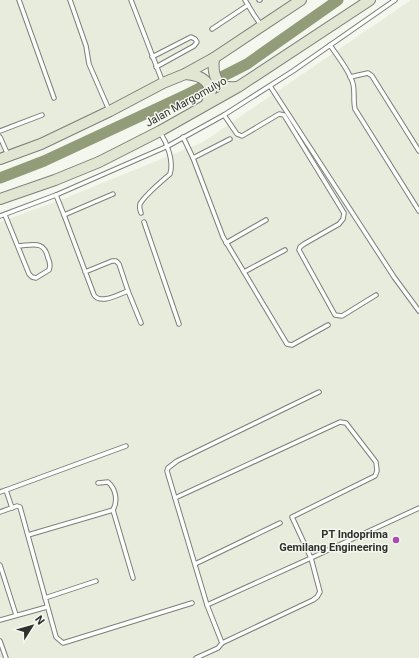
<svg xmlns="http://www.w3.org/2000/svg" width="419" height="658" font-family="Roboto,sans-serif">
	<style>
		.built { fill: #e7ecdc }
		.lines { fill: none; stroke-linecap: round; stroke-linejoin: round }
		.river { stroke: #939c79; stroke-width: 11 }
		.service-casing { stroke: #7d7f78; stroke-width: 5.5 }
		.secondary-casing { stroke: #7d7f78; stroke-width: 12 }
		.service { stroke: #fff; stroke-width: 3.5 }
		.secondary { stroke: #e1e6d2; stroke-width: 10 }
		.poi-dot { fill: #aa4ab2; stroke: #f4f7ee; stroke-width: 1.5 }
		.labels { text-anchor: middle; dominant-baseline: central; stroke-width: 3; stroke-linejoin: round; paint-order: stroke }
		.street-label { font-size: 11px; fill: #30312e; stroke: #f4f7ee }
		.poi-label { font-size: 11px; font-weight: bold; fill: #30312e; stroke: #f4f7ee; text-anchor: end }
	</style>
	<rect width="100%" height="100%" fill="#f4f7ee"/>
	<g class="built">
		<polygon points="0,0 292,0 228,46 162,84 31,143 0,154"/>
		<polygon points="411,0 419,0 419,658 0,658 0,222 63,199 203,142"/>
	</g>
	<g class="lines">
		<polyline class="river" points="0,178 44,161 188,94 247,64 338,0"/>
		<defs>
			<g id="service">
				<polyline points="19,0 54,98"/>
				<polyline points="70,0 86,46 89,64 109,110"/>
				<polyline points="131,0 163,83"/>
				<polyline points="245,0 254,15 261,25"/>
				<polyline points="259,0 260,0"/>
				<polyline points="212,29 248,5"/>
				<path d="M 330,45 C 337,56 350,71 353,84 C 355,92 353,101 355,109 L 419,211"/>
				<polyline points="152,57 191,37 195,39 197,42 194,46 156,67"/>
				<polyline points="350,77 368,73 372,76 419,151"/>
				<polyline points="270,86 394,277 419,311"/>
				<polyline points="224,115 237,134 242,136 279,114 284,115 344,213 343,219 339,224 304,244 300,247 299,250 335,315 342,316 376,295"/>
				<polyline points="0,131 42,115"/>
				<polyline points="0,137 8,155"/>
				<polyline points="183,137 193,158 223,237 287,344 292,345 328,325"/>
				<polyline points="193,158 230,139"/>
				<polyline points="56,195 64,215 113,194"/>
				<path d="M 141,213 C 140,210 139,207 140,204 C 144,196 163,180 170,174 C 174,161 167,143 160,132"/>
				<path d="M 5,215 L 29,274 L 32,277 L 36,278 L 49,270 C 51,265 50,262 48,258 C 44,240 33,245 18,246"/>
				<path d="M 64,215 L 94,295 C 101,305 119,294 128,291 L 119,264 L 116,261 L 112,261 L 85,272"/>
				<polyline points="0,216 56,195 168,146 224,115 293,71 395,0"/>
				<polyline points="144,222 179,324"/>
				<polyline points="226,243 266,220"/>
				<polyline points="244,272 285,250"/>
				<polyline points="128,291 141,323"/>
				<path d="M 98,483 L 108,482 C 116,489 118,501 113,510 L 133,578"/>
				<polyline points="0,492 6,490"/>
				<polyline points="175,498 167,471 168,468 177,461 319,392"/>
				<polyline points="12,508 6,490 126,446"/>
				<polyline points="0,512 17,506 20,507 56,637 63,643 192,603"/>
				<polyline points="28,535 113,510"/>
				<polyline points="195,564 280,523"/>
				<polyline points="0,565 16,615"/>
				<polyline points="45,598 96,581"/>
				<polyline points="207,605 175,498 340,422 346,423 376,462 377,471 375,476 292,517 311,558 320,592 317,597 313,600 222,643"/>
				<polyline points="0,620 47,607"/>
				<polyline points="0,641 6,658"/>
				<polyline points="196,658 218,648 222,643 207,605 311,558 419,508"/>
			</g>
			<g id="secondary">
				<path d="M 214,58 C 212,74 216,90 236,87"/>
				<path d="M 185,74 C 198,75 207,78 211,91 L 207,103"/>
				<polyline points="0,159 41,144 110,111 163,83 185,74 214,58 301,0"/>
				<polyline points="0,199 55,180 99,162 160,131 238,87 370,0"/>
			</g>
		</defs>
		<use href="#service" class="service-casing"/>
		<use href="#secondary" class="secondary-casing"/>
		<use href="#service" class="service"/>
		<use href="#secondary" class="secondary"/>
	</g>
	<circle class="poi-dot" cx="396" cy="540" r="4"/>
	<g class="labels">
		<g class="street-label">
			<text transform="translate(186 102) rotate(-29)">Jalan Margomulyo</text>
		</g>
		<g class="poi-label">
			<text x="388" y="534">PT Indoprima<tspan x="388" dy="13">Gemilang Engineering</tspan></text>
		</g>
	</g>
	<g transform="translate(32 626) rotate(53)" stroke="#f4f7ee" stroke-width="3" paint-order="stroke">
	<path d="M0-3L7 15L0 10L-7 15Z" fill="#30312e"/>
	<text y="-6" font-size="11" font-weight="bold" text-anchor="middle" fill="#30312e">N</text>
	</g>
</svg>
